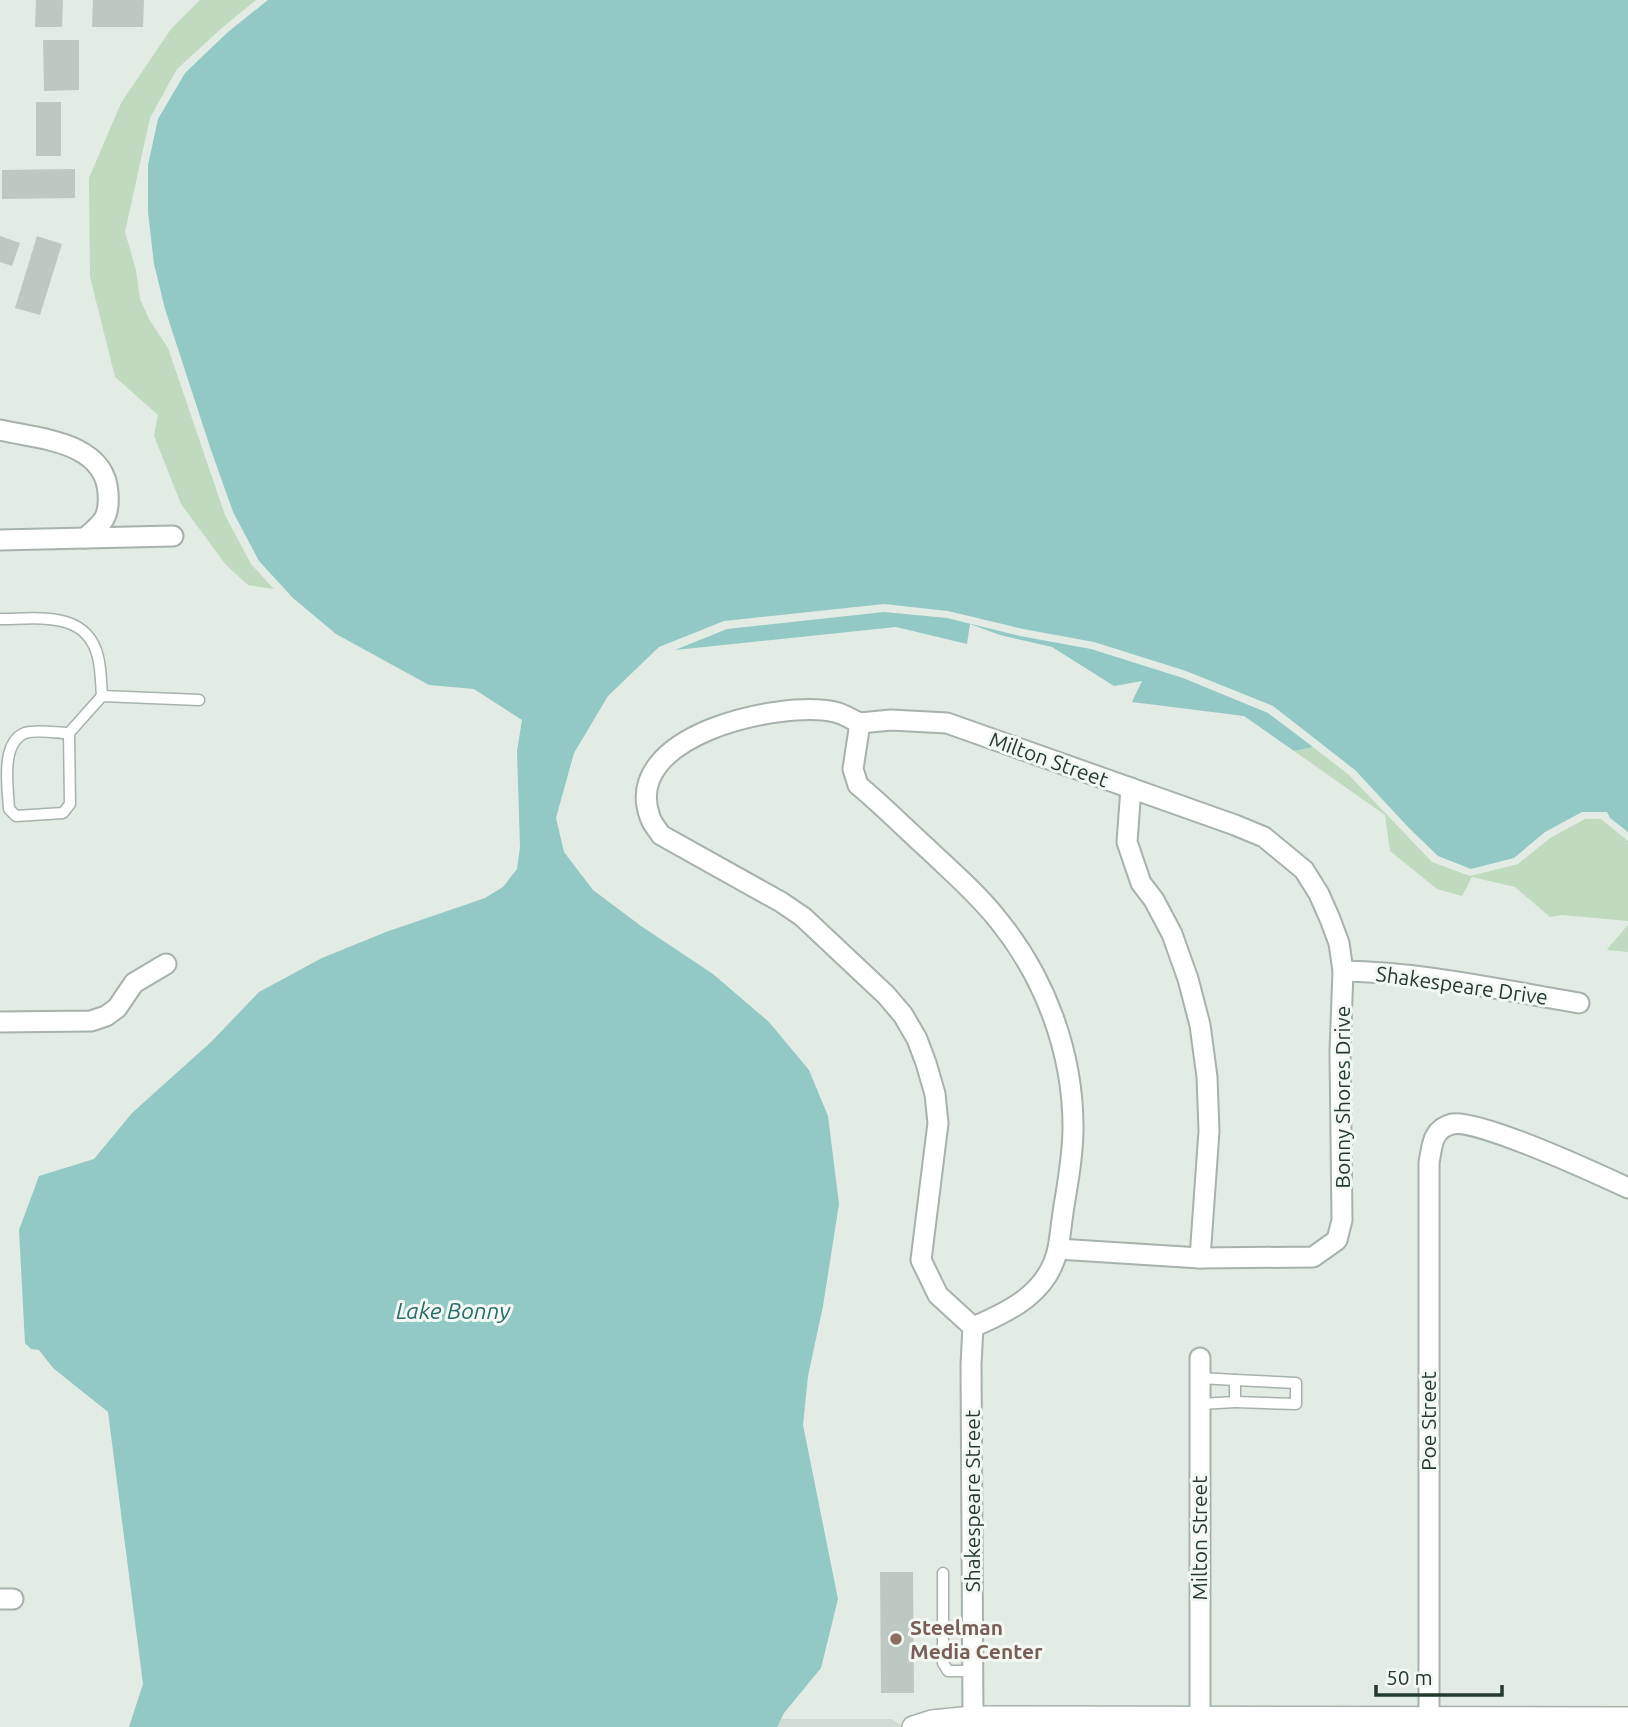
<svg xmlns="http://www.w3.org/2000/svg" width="1628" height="1727" font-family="Ubuntu,sans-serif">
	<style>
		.built { fill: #d1dbd4 }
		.green { fill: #bfdabf }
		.water { fill: #92c9c4 }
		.building { fill: #bcc8c1 }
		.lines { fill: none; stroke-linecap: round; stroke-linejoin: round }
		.service-casing { stroke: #a6b2ab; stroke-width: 13 }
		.minor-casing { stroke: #a6b2ab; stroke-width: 23 }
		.tertiary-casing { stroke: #a6b2ab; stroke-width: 24 }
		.service { stroke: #fff; stroke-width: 10 }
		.minor { stroke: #fff; stroke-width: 19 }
		.tertiary { stroke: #fff; stroke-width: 21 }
		.education-dot { fill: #8d6e63; stroke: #f3f8f4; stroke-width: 2.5 }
		.labels { text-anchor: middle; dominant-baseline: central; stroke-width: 6; stroke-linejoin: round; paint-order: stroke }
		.street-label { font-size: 21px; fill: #253a2f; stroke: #f3f8f4 }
		.education-label { font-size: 21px; font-weight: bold; fill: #785e54; stroke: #f3f8f4; text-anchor: start }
		.water-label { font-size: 23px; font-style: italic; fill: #266f69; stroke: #f3f8f4 }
	</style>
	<rect width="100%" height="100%" fill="#e3ebe5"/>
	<polygon class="built" points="780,1719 892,1719 903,1727 777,1727"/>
	<g class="green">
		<polygon points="200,0 256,0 223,27 177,69 150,118 125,232 136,270 140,299 149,319 168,348 225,515 251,564 274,589 248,585 226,565 181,504 154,436 158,415 115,377 90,277 89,178 121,103 171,29"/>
		<polygon points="1313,747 1349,775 1432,862 1470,876 1518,864 1550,838 1585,819 1601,819 1628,841 1628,921 1562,915 1550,917 1515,887 1472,877 1462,896 1437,889 1390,851 1385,815 1294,751"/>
		<polygon points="1628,925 1628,952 1607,950 1608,948"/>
	</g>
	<g class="water">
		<polygon points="268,0 1628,0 1628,832 1610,818 1607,812 1582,812 1545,832 1514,858 1471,869 1438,856 1408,827 1355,770 1273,706 1186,671 1094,642 1023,629 948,611 884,604 724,621 659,647 608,696 574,753 556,818 564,852 593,890 641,926 713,974 769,1022 809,1070 828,1116 839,1204 823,1306 808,1376 803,1425 838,1599 821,1668 784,1713 777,1727 129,1727 143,1684 108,1412 53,1368 39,1350 31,1349 25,1343 19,1230 39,1176 94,1159 132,1113 211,1042 259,992 322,958 386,932 485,898 503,887 517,869 520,847 517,751 522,720 474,689 429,685 336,634 293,598 259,561 233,512 210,447 165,309 154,264 148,212 148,165 158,119 185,73 228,32"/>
		<polygon points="884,612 947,618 1020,636 1091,649 1183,678 1268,713 1313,747 1294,751 1244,716 1132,702 1142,681 1114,686 1052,647 1000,635 970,624 967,644 896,627 675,650 727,629"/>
	</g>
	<g class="building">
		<polygon points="36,0 63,0 62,27 35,27"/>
		<polygon points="93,0 144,0 143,27 92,27"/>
		<polygon points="43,40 79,40 79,90 44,91"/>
		<rect x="36" y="102" width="25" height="54"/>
		<polygon points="75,169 75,198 2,199 2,170"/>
		<polygon points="0,236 20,243 12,266 0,262"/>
		<polygon points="37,236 62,244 40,315 15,308"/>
		<polygon points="880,1572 913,1572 914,1693 881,1693"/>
	</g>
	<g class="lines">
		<defs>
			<g id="service">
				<path d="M 0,619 C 38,619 87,610 98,657 C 101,669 101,683 102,696"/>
				<path d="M 69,733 L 70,804 L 63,813 L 16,816 L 9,809 C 8,788 0,743 25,733 C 37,729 56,733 69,733 L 102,696 L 199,700"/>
				<polyline points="1235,1380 1296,1383 1296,1404 1235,1402"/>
				<polyline points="1200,1404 1235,1402 1235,1380 1200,1378"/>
				<polyline points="943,1573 943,1663 948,1671 973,1671"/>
			</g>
			<g id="minor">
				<path d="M 0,430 C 38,439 105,441 108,493 C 110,517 103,523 85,538"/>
				<polyline points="0,540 173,536"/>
				<path d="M 860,723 C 852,720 844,714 835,712 C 780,700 620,735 650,817 C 652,824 658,830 661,835 L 781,902 L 803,917 L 886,995 L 903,1015 L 917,1039 L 926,1063 L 935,1094 L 938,1123 L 921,1260 L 938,1295 L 973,1327 L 971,1364 L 973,1717"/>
				<polyline points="860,723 891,720 947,723 1235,825 1264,837 1304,870 1319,894 1330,919 1339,943 1343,971 1340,1052 1342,1220 1337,1240 1313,1257 1200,1258 1058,1249"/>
				<path d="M 860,723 L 853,769 L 858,785 C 882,805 905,828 928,849 C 952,872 978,894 999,921 C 1045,978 1073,1052 1073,1127 C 1073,1152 1069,1176 1065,1200 C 1062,1216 1061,1232 1058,1248 C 1049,1292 1011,1311 973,1327"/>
				<polyline points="1131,788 1127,842 1141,883 1154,900 1172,934 1188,979 1200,1025 1207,1077 1209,1131 1200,1258"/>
				<path d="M 1343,971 C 1423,972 1501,990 1579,1003"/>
				<polyline points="0,1022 91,1021 106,1016 117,1008 134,983 166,964"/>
				<polyline points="0,1599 13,1599"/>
				<polyline points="1200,1718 1200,1358"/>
				<path d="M 1429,1718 L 1429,1163 C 1432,1146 1432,1129 1452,1124 C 1477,1118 1600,1175 1628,1188"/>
			</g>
			<polyline id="tertiary" points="913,1727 932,1721 973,1717 1628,1718"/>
		</defs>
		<use href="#service" class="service-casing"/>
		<use href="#minor" class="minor-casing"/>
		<use href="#tertiary" class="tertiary-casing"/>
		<use href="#service" class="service"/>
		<use href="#minor" class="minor"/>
		<use href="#tertiary" class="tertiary"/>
	</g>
	<circle class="education-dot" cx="896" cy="1639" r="7"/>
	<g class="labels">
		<g class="street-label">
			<text transform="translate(1049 759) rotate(20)">Milton Street</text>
			<text transform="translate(1462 985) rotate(8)">Shakespeare Drive</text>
			<text transform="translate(1342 1097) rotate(-90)">Bonny Shores Drive</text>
			<text transform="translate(1428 1421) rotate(-90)">Poe Street</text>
			<text transform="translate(972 1501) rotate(-90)">Shakespeare Street</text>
			<text transform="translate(1199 1538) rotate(-90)">Milton Street</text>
		</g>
		<g class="education-label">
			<text x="910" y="1627">Steelman<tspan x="910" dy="24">Media Center</tspan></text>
		</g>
		<g class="water-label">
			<text x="453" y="1310">Lake Bonny</text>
		</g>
	</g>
	<path d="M1376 1685v10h126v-10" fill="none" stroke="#253a2f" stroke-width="3.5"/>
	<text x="1386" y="1685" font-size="21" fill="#253a2f" stroke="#f3f8f4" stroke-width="5" paint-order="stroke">50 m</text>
</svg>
